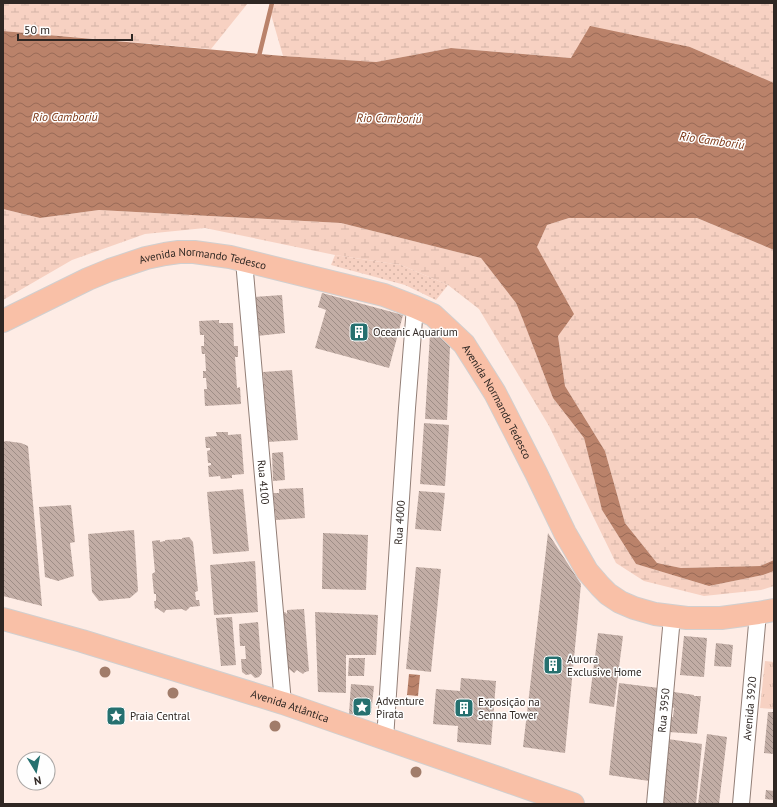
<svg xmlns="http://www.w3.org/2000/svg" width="777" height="807" font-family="'PT Sans',sans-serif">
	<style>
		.grass { fill: url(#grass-tufts) }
		.wetland { fill: url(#wetland-marsh) }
		.park { fill: url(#park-dots) }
		.water { fill: url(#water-waves) }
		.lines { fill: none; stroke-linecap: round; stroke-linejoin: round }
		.stream { stroke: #ba826a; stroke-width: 4.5 }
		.building { fill: url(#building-back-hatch) }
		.street-casing { stroke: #927e76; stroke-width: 18 }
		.primary-casing { stroke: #d1cfcf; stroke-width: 24 }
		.street { stroke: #fff; stroke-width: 16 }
		.primary { stroke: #f9c0a7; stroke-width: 22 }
		.tree { fill: #a17c6a }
		.labels { text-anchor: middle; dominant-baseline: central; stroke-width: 3; stroke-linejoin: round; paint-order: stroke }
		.street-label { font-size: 11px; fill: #2f2723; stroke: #fefefe }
		.poi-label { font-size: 11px; fill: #2f2723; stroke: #fefefe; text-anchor: start }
		.water-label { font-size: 12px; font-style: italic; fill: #7c3614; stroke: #fefefe }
	</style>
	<defs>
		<pattern id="grass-tufts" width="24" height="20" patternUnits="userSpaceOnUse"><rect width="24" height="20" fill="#f7d1c2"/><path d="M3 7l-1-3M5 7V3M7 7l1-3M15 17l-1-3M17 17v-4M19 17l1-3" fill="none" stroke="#d4b3a6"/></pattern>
		<pattern id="wetland-marsh" width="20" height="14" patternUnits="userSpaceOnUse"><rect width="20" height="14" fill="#f7d1c2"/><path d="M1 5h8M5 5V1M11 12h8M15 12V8" fill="none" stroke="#d4b3a6"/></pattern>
		<pattern id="park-dots" width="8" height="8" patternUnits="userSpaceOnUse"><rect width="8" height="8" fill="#f7d1c2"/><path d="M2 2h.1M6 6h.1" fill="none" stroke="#d4b3a6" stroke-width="1.8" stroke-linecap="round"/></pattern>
		<pattern id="water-waves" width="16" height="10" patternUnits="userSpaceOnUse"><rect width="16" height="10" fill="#ba826a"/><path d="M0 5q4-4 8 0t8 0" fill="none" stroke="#986a57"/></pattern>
		<pattern id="building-back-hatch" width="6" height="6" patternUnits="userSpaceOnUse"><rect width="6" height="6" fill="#c2ada5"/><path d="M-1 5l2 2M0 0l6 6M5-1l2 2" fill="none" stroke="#9e8d86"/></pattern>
	</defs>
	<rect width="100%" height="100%" fill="#feece5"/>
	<polygon class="grass" points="765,661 774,662 774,709 760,708"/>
	<g class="wetland">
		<polygon points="3,3 248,3 211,49 3,31"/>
		<polygon points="275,3 774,3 774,83 690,47 572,58 451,48 376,62 283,56 270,11"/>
		<polygon points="3,209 40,218 99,210 341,223 481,258 516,303 523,320 553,398 584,438 602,510 636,564 709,586 763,575 774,571 774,586 761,590 704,596 644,581 616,563 549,426 479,309 448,285 401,265 335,255 205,228 145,234 72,260 3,300"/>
		<polygon points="569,218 697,218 774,250 774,560 760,566 681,568 657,563 625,523 605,451 565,386 558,336 537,247 547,225"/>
	</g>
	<polygon class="park" points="335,255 401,265 448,285 436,300 405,285 331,265"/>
	<g class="water">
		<polygon points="590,26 690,47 774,83 774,250 697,218 569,218 547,225 537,247 574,314 558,336 565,386 605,451 625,523 657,563 681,568 760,566 774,560 774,571 763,575 709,586 636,564 602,510 584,438 553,398 523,320 516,303 481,258 341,223 99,210 40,218 3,209 3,31 283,56 376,62 451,48 571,58"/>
		<polygon points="409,674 420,675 418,696 407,695"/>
	</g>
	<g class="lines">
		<polyline class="stream" points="258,60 272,3"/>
	</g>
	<g class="building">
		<polygon points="322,293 403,315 389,368 315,348 326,310 318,307"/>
		<polygon points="282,295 285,333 257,336 253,297"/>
		<polygon points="219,320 219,323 233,323 234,346 238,346 238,357 235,357 237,388 240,387 241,404 205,406 204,389 207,389 206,378 203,378 203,371 206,371 205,354 202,354 201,346 204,346 204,335 200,335 199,321"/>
		<polygon points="430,334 442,334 450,346 447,420 425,419"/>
		<polygon points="292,370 298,440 268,442 263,372"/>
		<polygon points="424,423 449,425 445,486 420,484"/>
		<polygon points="216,432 228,432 228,435 241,434 244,474 232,475 232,478 221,479 220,476 209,477 208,466 211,465 211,463 208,463 207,451 210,450 210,448 206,448 205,437 217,436"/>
		<polygon points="6,441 21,443 28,446 42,606 3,596 3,442"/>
		<polygon points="283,452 285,480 273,481 272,453"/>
		<polygon points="303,488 305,518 276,520 273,493 279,493 279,489"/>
		<polygon points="243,489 249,551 213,554 207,492"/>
		<polygon points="419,491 445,493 441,531 415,529"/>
		<polygon points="71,505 75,542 70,543 74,576 58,581 45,577 39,507"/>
		<polygon points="134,530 138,591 130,598 99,601 92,592 88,534"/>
		<polygon points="323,533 368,535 366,590 322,589"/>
		<polygon points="548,533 581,584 565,753 523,747"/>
		<polygon points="189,537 193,542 198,591 195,592 196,600 199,600 200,606 190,607 186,611 182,609 166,610 164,613 157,608 155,609 154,601 156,601 156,594 154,594 152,574 155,572 152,541 160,540 160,542 165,541 165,540 182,539 182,538"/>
		<polygon points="255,561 258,612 214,615 210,565"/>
		<polygon points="416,567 441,569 431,672 406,669"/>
		<polygon points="304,609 309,671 305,672 303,674 297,670 294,673 284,665 287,661 286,660 283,647 286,643 286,640 284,639 284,635 285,631 282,629 282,627 285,623 282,620 283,613 285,612 287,614 287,610"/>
		<polygon points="315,612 378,615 376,655 346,655 346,693 318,692"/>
		<polygon points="232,617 236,665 221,666 216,618"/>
		<polygon points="258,622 262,673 259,677 255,678 251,674 246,675 242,672 241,659 246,659 245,646 240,646 239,624"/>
		<polygon points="598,633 623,636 614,707 589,703"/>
		<polygon points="684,636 707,638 704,677 680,675"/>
		<polygon points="716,643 733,645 731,667 714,666"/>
		<polygon points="349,658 365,658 364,676 348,676"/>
		<polygon points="461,678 496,681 491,745 457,742 458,726 433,724 436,689 460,691"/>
		<polygon points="619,683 659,688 649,781 609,775"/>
		<polygon points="351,684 374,686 371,715 349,714"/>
		<polygon points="674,692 694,695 694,696 701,696 697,734 669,732 671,717 673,717 674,708 672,707"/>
		<polygon points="768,712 774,712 774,754 764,753"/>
		<polygon points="707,734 727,737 719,804 698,804"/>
		<polygon points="668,739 702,744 696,804 662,804"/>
		<polygon points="766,790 774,791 774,800 765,799"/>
	</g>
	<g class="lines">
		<defs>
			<g id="street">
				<path id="s1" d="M 244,261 L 283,703"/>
				<path id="s2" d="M 385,739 L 407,408 L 415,307"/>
				<path id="s3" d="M 655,804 L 672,617"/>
				<path id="s4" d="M 741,804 L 758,613"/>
			</g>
			<g id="primary">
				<path id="s5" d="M 3,321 L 88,279 L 110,270 L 146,258 L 165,254 L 179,252 L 194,252 L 230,257 L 384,295 L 415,307 L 433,315 L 447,328 L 464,344 L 478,366 L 495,393 L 536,473 L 565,533 L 579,557 L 587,571 L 600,586 L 608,594 L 620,602 L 634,608 L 655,614 L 687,618 L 721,618 L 758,613 L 774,610"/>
				<path id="s6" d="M 3,619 L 82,641 L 283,703 L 573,804"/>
			</g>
		</defs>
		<use href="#street" class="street-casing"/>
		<use href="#primary" class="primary-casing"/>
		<use href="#street" class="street"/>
		<use href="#primary" class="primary"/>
	</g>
	<g class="tree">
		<circle cx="105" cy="672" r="5.5"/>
		<circle cx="173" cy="693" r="5.5"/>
		<circle cx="275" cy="726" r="5.5"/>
		<circle cx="416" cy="772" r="5.5"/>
	</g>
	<defs>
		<symbol id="building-square" viewBox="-11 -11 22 22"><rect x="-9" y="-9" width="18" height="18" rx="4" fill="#26706f" stroke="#fefefe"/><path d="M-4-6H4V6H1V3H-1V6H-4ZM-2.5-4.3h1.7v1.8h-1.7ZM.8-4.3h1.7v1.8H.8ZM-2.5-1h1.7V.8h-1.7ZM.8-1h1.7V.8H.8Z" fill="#fff"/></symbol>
		<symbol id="sight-square" viewBox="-11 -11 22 22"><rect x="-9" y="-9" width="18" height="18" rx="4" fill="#26706f" stroke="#fefefe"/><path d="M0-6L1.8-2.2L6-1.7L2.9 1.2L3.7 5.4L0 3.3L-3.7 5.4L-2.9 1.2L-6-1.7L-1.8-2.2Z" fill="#fff"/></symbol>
	</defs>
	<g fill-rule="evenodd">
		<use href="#building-square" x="348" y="321" width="22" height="22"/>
		<use href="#building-square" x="542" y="654" width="22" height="22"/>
		<use href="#sight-square" x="351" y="696" width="22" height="22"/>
		<use href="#building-square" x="453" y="697" width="22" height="22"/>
		<use href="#sight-square" x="105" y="705" width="22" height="22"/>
	</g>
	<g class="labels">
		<g class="street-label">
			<text stroke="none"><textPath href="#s5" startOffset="214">Avenida Normando Tedesco</textPath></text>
			<text stroke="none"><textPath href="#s5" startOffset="562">Avenida Normando Tedesco</textPath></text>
			<text stroke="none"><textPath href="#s1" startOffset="222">Rua 4100</textPath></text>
			<text stroke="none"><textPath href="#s2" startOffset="217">Rua 4000</textPath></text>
			<text stroke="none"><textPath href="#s6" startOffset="300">Avenida Atlântica</textPath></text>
			<text stroke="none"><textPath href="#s4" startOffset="96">Avenida 3920</textPath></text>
			<text stroke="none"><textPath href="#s3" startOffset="94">Rua 3950</textPath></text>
		</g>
		<g class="poi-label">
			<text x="373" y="332">Oceanic Aquarium</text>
			<text x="567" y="659">Aurora<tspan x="567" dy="13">Exclusive Home</tspan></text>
			<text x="376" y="701">Adventure<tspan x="376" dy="13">Pirata</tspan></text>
			<text x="478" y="702">Exposição na<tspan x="478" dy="13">Senna Tower</tspan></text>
			<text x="130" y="716">Praia Central</text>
		</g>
		<g class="water-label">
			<text x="65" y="116">Rio Camboriú</text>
			<text transform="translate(389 118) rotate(1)">Rio Camboriú</text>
			<text transform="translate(712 140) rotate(8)">Rio Camboriú</text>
		</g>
	</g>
	<rect width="777" height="807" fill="none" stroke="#2f2723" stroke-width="8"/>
	<g transform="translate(36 771) rotate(170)"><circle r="19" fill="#fefefe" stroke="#aba8a6"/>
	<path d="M0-3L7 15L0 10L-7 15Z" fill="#26706f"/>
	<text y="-6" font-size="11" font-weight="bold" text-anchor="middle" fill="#2f2723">N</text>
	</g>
	<path d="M18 34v6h114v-6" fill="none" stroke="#2f2723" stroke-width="2"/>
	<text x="24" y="34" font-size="12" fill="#2f2723" stroke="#fefefe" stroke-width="3" paint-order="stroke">50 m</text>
</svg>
